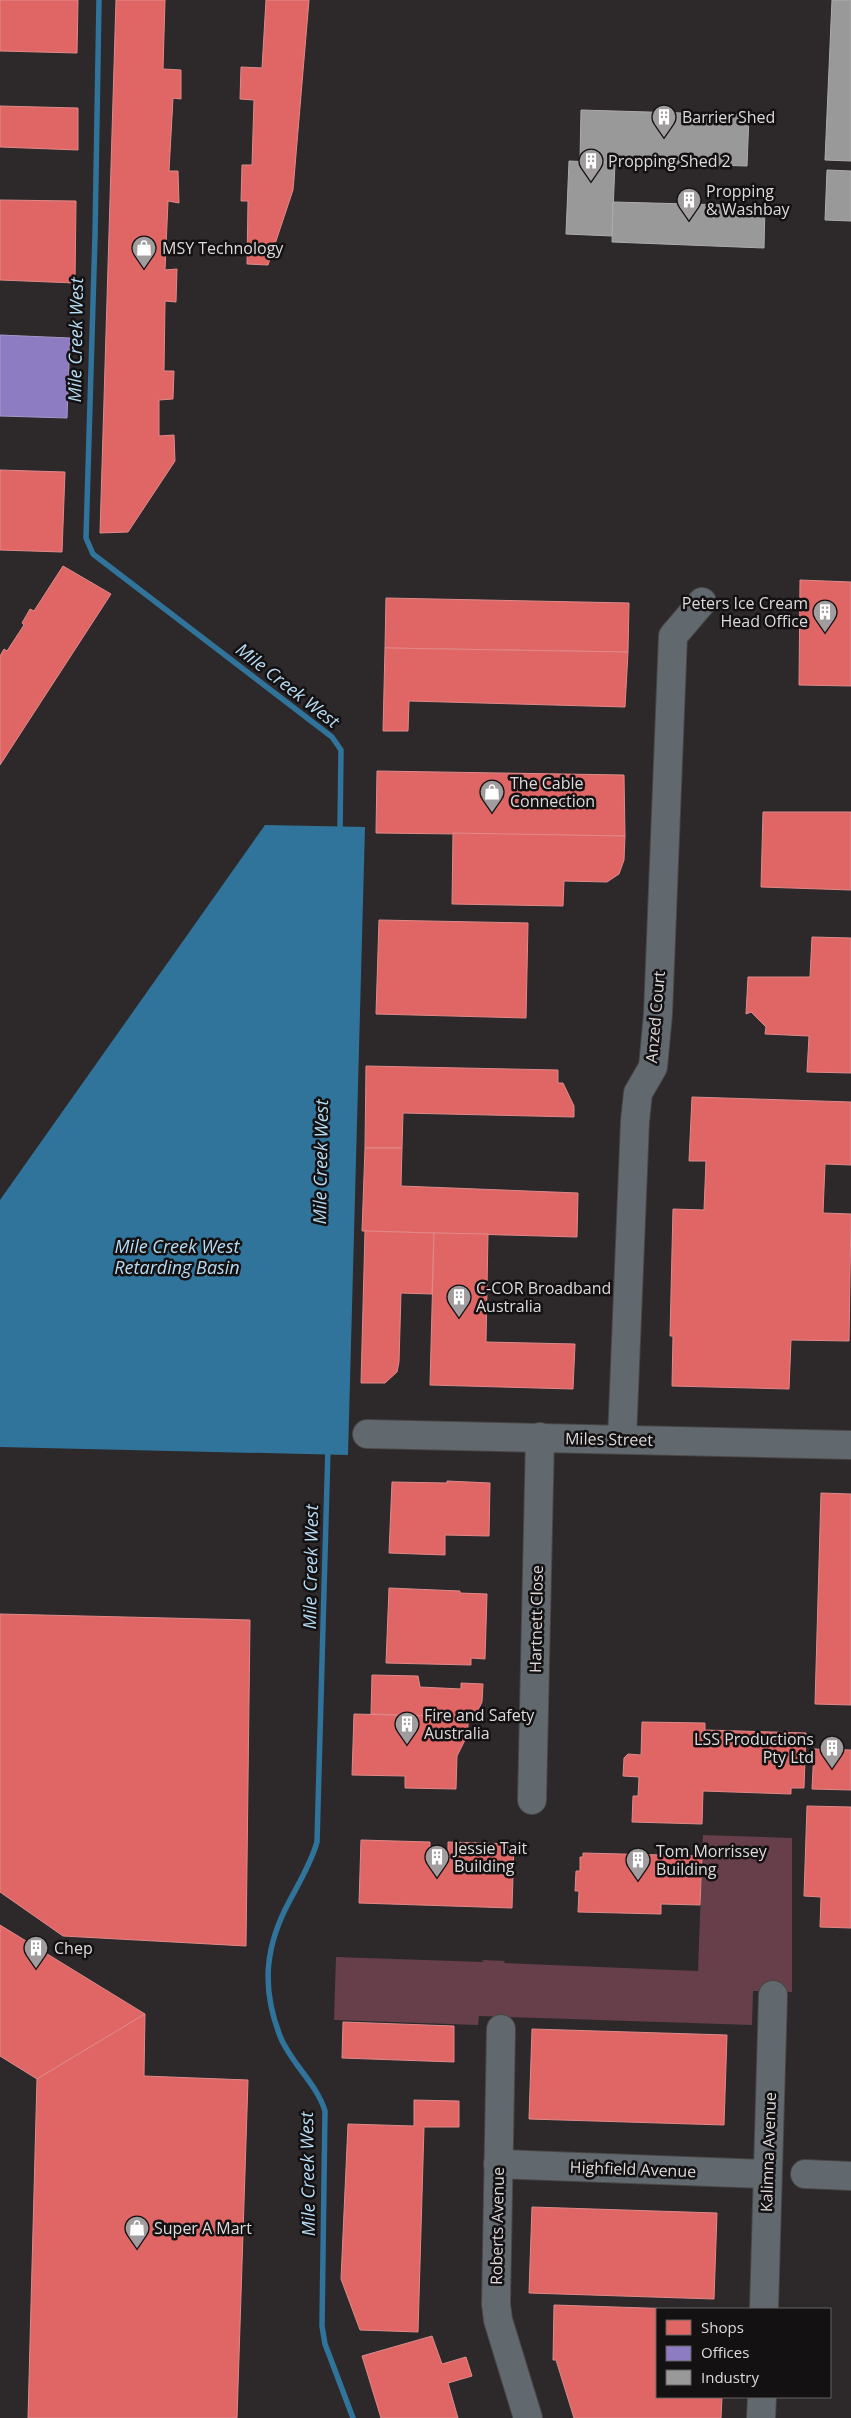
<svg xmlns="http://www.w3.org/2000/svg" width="851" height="2418" font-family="'Open Sans',sans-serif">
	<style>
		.green { fill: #663f4b }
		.water { fill: #31749b }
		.shops { fill: #e06666; stroke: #e08989 }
		.offices { fill: #8e7cc3; stroke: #a698ca }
		.industry { fill: #999; stroke: #aeadad }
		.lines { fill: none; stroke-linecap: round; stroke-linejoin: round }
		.stream { stroke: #31749b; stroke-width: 5.5 }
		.minor-casing { stroke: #494646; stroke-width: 30 }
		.minor { stroke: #61696e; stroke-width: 28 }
		.labels { text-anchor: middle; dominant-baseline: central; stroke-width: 5; stroke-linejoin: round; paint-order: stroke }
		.poi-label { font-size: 16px; fill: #dfdbdc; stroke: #141112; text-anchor: start }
		.street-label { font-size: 16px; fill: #dfdbdc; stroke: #141112 }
		.water-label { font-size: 18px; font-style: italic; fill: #b7dcf5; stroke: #141112 }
	</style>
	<rect width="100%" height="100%" fill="#2d292a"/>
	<polygon class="green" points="703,1835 792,1838 792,1992 753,1991 752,2025 479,2016 478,2025 334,2020 336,1957 484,1962 482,1960 505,1961 504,1963 698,1971"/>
	<polygon class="water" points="265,825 365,827 348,1455 0,1447 0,1200"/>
	<g class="shops">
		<polygon points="0,0 78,0 77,53 0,51"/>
		<polygon points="116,0 165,0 163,69 181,70 181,99 173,98 169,171 178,171 179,203 168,201 165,270 177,269 176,302 165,301 164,371 174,371 173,399 159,400 159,436 174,435 175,461 128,532 100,533"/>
		<polygon points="266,0 309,0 293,190 268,265 247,264 248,201 241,201 242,165 252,165 254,100 240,99 241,67 262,68"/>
		<polygon points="0,106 78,108 78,150 0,147"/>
		<polygon points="0,200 76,201 75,283 0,280"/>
		<polygon points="0,470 65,472 62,552 0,550"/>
		<polygon points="63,566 111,594 0,765 0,656 4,649 7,651 24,625 22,623 30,609 34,611"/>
		<polygon points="800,580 851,582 851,686 799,685"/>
		<polygon points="386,598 629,603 628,652 385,648"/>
		<polygon points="385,648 628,652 625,707 409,701 408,731 383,731"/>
		<polygon points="377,771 624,775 625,836 376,833"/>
		<polygon points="763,812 851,812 851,890 761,887"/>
		<polygon points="453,833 625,836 624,860 619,874 607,882 564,881 563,906 452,904"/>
		<polygon points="379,920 528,923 526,1018 376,1014"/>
		<polygon points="812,937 851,938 851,1073 807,1072 809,1036 765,1034 766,1027 751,1012 746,1014 748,977 810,977"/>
		<polygon points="366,1066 558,1070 558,1083 563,1083 574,1106 574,1117 403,1113 402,1148 365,1148"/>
		<polygon points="692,1097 851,1102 851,1165 825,1164 823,1213 851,1214 849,1341 791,1340 789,1389 672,1386 673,1336 670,1336 673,1209 704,1210 706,1161 689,1161"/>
		<polygon points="365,1148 402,1148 401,1186 578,1193 577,1237 362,1231"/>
		<polygon points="365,1231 434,1233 432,1294 401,1293 399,1362 397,1372 385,1383 361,1383"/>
		<polygon points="434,1233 488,1234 486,1342 575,1344 573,1389 430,1385"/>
		<polygon points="447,1481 490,1483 489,1536 445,1535 445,1555 389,1553 392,1482 447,1483"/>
		<polygon points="821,1493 851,1494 851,1705 815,1704"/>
		<polygon points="389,1588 460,1591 460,1593 487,1594 485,1659 471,1658 471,1665 386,1663"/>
		<polygon points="0,1614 250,1620 246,1946 63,1936 0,1892"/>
		<polygon points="372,1675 418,1676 420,1687 461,1689 461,1683 483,1684 482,1702 475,1717 371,1714"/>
		<polygon points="354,1714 468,1717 468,1734 457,1756 456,1789 405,1788 405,1776 352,1775"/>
		<polygon points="642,1722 705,1723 705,1730 806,1733 804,1788 791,1788 791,1794 703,1791 702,1824 632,1822 633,1796 638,1796 639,1777 623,1776 624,1758 628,1754 641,1755"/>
		<polygon points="814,1749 851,1750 851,1790 812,1789"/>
		<polygon points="807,1806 851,1807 851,1928 820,1927 821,1897 804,1896"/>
		<polygon points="361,1840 430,1842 430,1853 448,1853 448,1842 514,1844 512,1908 359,1903"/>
		<polygon points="583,1853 702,1856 700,1905 661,1904 661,1914 578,1912 579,1891 575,1891 576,1871 580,1871 580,1857 583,1857"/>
		<polygon points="0,1925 145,2014 37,2079 0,2056"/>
		<polygon points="145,2014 144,2076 248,2080 237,2418 28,2418 37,2079"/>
		<polygon points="343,2022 454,2026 454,2062 342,2058"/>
		<polygon points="532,2029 727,2035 724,2125 529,2119"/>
		<polygon points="414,2100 459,2101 459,2127 424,2127 418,2332 360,2330 341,2279 348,2124 414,2126"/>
		<polygon points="532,2207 717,2213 714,2299 529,2293"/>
		<polygon points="554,2305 677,2309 657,2309 657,2397 722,2397 721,2418 574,2418 556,2360 553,2360"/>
		<polygon points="432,2336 442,2364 466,2357 472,2376 448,2383 458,2418 381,2418 362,2356"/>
	</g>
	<polygon class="offices" points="0,335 70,338 67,418 0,416"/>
	<g class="industry">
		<polygon points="832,0 851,0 851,161 825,160"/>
		<polygon points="581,110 749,115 747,166 580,161"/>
		<polygon points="569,161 615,163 612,236 566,234"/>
		<polygon points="827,170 851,171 851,221 825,220"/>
		<polygon points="613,202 765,206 764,248 612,242"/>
	</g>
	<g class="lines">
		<g class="stream">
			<polyline points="99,0 95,236 86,538 93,554 332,737 341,750 340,833"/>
			<path d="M 328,1447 L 317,1842 C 311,1863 300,1881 290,1900 C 265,1946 261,1987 280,2036 C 291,2064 316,2082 325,2111 L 322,2326 L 325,2344 L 353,2418"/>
		</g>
		<defs>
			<g id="minor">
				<polyline points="367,1434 851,1445"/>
				<polyline points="622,1439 635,1121 638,1093 653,1067 658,1014 673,636 702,602"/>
				<polyline points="532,1800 540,1437"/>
				<polyline points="501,2029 496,2304 498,2320 528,2418"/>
				<polyline points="498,2164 767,2174"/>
				<polyline points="805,2174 851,2176"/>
				<polyline points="764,2309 773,1995"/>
				<polyline points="761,2418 762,2397"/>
			</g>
		</defs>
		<use href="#minor" class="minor-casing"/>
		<use href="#minor" class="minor"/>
	</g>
	<defs>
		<symbol id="building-pin" viewBox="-11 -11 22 30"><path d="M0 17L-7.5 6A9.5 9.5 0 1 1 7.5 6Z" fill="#a19d9e" stroke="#141112"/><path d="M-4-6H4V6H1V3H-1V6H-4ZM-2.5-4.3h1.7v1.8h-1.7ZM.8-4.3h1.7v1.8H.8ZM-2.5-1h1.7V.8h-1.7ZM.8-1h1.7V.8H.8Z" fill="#fff"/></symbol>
		<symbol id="shop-pin" viewBox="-11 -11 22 30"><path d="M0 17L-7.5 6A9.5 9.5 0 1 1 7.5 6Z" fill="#a19d9e" stroke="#141112"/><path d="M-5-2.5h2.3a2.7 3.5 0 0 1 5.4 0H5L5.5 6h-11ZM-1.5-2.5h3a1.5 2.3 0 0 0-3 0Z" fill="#fff"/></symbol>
	</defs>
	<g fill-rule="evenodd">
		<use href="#building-pin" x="650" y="103" width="28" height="38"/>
		<use href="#building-pin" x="577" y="147" width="28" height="38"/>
		<use href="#building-pin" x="675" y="186" width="28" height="38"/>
		<use href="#shop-pin" x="130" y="234" width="28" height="38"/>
		<use href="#building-pin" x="811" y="598" width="28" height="38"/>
		<use href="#shop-pin" x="478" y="778" width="28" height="38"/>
		<use href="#building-pin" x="445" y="1283" width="28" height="38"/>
		<use href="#building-pin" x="393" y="1710" width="28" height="38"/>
		<use href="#building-pin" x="818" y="1734" width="28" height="38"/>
		<use href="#building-pin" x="423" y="1843" width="28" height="38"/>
		<use href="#building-pin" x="624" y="1846" width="28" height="38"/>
		<use href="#building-pin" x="22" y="1934" width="28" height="38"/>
		<use href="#shop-pin" x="123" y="2214" width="28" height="38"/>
	</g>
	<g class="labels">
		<g class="poi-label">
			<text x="682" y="117">Barrier Shed</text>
			<text x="608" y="161">Propping Shed 2</text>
			<text x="706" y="191">Propping<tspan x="706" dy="18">&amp; Washbay</tspan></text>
			<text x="162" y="248">MSY Technology</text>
			<text x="808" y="603" text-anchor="end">Peters Ice Cream<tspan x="808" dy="18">Head Office</tspan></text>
			<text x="510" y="783">The Cable<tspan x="510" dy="18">Connection</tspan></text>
			<text x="476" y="1288">C-COR Broadband<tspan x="476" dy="18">Australia</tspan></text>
			<text x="424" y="1715">Fire and Safety<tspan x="424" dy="18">Australia</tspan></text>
			<text x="814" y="1739" text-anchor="end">LSS Productions<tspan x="814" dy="18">Pty Ltd</tspan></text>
			<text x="454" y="1848">Jessie Tait<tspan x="454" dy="18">Building</tspan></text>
			<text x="656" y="1851">Tom Morrissey<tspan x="656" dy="18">Building</tspan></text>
			<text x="54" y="1948">Chep</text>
			<text x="154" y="2228">Super A Mart</text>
		</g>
		<g class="street-label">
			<text transform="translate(655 1017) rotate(-85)">Anzed Court</text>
			<text transform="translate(609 1439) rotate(1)">Miles Street</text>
			<text transform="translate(536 1619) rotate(-89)">Hartnett Close</text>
			<text transform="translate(768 2152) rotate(-88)">Kalimna Avenue</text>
			<text transform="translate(633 2169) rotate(2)">Highfield Avenue</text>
			<text transform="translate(497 2226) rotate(-89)">Roberts Avenue</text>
		</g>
		<g class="water-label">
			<text transform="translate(75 340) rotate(-89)">Mile Creek West</text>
			<text transform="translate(288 685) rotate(38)">Mile Creek West</text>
			<text transform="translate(320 1162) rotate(-89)">Mile Creek West</text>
			<text x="177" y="1246">Mile Creek West<tspan x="177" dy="21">Retarding Basin</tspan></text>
			<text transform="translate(310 1567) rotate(-89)">Mile Creek West</text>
			<text transform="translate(307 2174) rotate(-91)">Mile Creek West</text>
		</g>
	</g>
	<rect x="656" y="2308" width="175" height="90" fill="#141112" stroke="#656263"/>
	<rect x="666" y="2320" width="25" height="15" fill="#e06666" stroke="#656263"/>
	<text x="701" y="2333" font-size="15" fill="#dfdbdc">Shops</text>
	<rect x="666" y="2346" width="25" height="15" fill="#8e7cc3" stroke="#656263"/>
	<text x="701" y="2358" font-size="15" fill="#dfdbdc">Offices</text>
	<rect x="666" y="2370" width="25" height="15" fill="#999999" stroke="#656263"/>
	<text x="701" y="2383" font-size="15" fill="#dfdbdc">Industry</text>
</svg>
